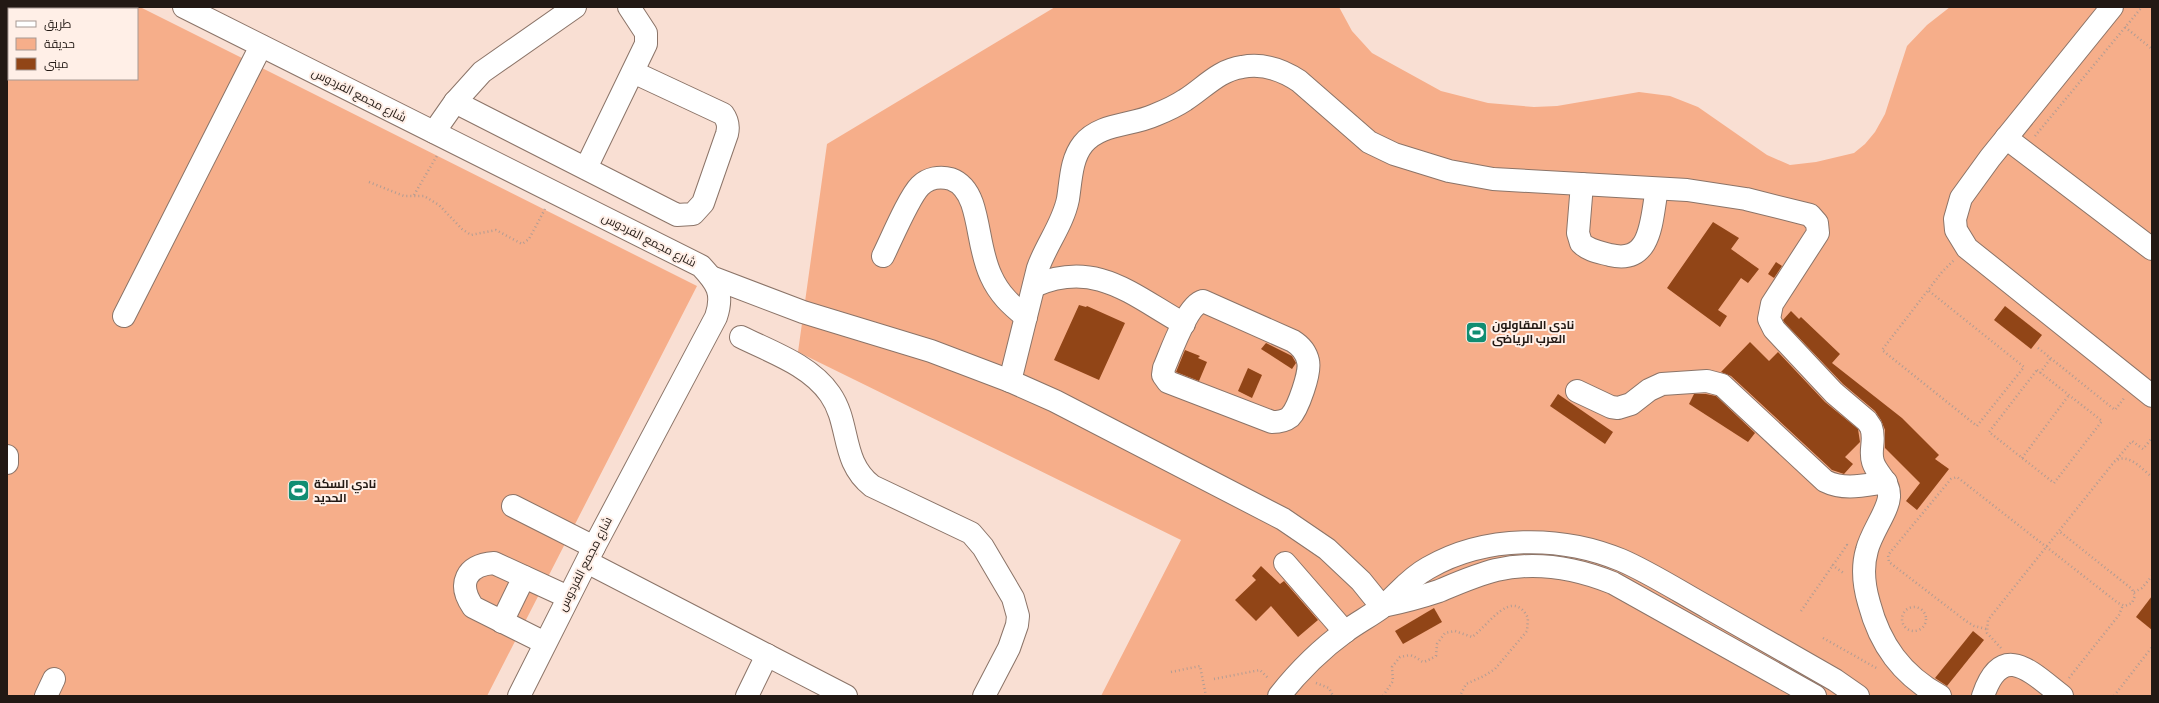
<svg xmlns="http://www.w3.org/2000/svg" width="2159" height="703" font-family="'Fira Sans Condensed',Cairo,sans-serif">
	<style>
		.green { fill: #f6ae8a }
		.building { fill: #914517 }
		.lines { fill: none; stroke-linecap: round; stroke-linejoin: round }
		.minor-casing { stroke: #8b7468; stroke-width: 24 }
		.path { stroke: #b19c93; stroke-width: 2.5; stroke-dasharray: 1 3; stroke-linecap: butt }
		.minor { stroke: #fff; stroke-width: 22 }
		.labels { text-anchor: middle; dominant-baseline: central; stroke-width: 4; stroke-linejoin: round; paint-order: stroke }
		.street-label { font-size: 12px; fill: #221914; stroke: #ffefe7 }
		.poi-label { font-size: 12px; font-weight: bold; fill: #221914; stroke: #ffefe7; text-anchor: start }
	</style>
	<rect width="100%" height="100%" fill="#f9dfd3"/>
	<g class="green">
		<polygon points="37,7 140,7 697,286 487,696 7,696 7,74 9,70 9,79 137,79 137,9 36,9"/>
		<polygon points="1055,7 1339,7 1352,31 1372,53 1441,91 1488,103 1534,107 1557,106 1639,92 1670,96 1698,107 1767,155 1790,165 1816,162 1854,153 1865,144 1875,132 1885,114 1907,46 1927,25 1950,7 2152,7 2152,696 1101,696 1181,540 798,352 827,144"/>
	</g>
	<g class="building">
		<polygon points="1713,222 1739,238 1731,249 1759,269 1748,283 1741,278 1718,310 1727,316 1720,327 1667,288"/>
		<polygon points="1776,262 1782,266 1774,278 1768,274"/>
		<polygon points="1079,305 1086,307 1087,306 1125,323 1099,380 1054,360"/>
		<polygon points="2005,306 2042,335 2031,349 1994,320"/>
		<polygon points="1791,311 1799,319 1801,317 1840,354 1832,363 1902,418 1939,455 1935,459 1949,469 1917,510 1906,501 1920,483 1885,448 1885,430 1881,420 1875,411 1843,384 1784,322 1783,320"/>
		<polygon points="1750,342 1769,361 1778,352 1825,402 1858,429 1860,442 1845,457 1853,464 1844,474 1832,470 1731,376 1721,372"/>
		<polygon points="1266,343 1292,356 1296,363 1292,369 1261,349"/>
		<polygon points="1185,350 1200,356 1198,358 1207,362 1199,381 1176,372"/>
		<polygon points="1248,368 1262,375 1252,398 1238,391"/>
		<polygon points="1558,394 1613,432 1605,444 1550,406"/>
		<polygon points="1694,394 1706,394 1716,396 1755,433 1748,442 1689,404"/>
		<polygon points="1261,566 1280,584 1284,581 1318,620 1298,637 1271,606 1256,621 1235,600 1256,580 1252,576"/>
		<polygon points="2152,596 2152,630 2136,617"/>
		<polygon points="1434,608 1442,622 1403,644 1395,631"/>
		<polygon points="1973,631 1984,640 1947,686 1935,678"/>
	</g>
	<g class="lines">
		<defs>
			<g id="minor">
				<path d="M 184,7 L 701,266 C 717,283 724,293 716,317 L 594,547 L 519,696"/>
				<polyline points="2112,7 1990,158 1961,198 1955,219 1956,230 1967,248 2152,396"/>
				<path d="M 455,102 L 677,215 L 693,214 L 703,203 L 727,134 C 729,126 728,121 723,114 L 633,72"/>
				<polyline points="434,132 455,102 482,72 575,7"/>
				<polyline points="2006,138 2152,249"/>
				<polyline points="586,168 646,44 646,33 629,7"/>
				<path d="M 1582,184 L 1578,233 L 1581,243 C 1589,251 1599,252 1610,255 C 1653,265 1651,218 1657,189"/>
				<path d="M 883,256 C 891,240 909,197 920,186 C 928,178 940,176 951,179 C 962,183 968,192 972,203 C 980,226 980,253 991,276 C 999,294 1011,305 1026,317"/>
				<polyline points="711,277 803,312 931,351 1010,381 1055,401 1283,519 1327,549 1361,581 1382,607"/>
				<path d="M 1034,286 C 1096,259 1132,295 1184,324"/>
				<path d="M 1203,301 L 1293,341 C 1301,346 1306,352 1308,361 C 1311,372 1298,409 1290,417 C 1285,421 1279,422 1272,422 L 1168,382 L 1163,375 L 1164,368 C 1171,352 1187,305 1203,301 Z"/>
				<polyline points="124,316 261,46"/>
				<path d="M 741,337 C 771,352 810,365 830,394 C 851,424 840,461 872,486 L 971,533 L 983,547 L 1013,598 L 1018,616 L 1017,625 L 1009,648 L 984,696"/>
				<path d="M 1010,381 L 1038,268 C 1046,245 1063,224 1068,199 C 1071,180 1071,159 1083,144 C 1100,123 1131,126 1155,115 C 1165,111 1176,106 1185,100 C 1204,88 1219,70 1242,67 C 1263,63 1281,69 1299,81 L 1369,142 L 1394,154 L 1449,171 L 1493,179 L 1687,190 L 1746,199 L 1810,215 L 1817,223 L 1818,233 L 1772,304 L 1769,319 L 1774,329 L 1834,393 L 1867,421 L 1871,427 C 1876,440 1869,450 1873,462 C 1877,475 1890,481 1889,497 C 1888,511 1871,533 1867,550 C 1862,567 1864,586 1869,603 C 1880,645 1902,675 1940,696"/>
				<path d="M 1577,391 L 1611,407 L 1618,408 L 1631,404 L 1649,390 L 1662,384 L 1707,381 L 1722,385 L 1825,481 C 1845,491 1865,485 1886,482"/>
				<polyline points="7,456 7,463"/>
				<polyline points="513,506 594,547"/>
				<polyline points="587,562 846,696"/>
				<polyline points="1285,563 1345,632"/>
				<path d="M 1383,606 C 1402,602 1421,597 1439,591 C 1458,583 1476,575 1496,570 C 1536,561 1576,568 1613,583 L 1815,696"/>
				<polyline points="502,622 524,577"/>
				<path d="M 545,643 L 473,607 C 457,584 466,565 494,563 L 568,597"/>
				<polyline points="46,696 54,679"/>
				<polyline points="747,696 767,655"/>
				<path d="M 1279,696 C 1298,672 1321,649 1346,631 C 1357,623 1370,616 1381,608 C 1397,595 1408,579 1428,568 C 1485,535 1561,535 1621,560 C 1651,573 1680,592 1709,608 C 1751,632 1793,656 1835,680 L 1858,696"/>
				<path d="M 1983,696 C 2002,640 2031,672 2062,696"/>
			</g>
		</defs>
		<use href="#minor" class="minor-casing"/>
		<g class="path">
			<polyline points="2125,27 2152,49"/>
			<polyline points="2035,136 2142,7"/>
			<polyline points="369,182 404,196 424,196 439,205 462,229 471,235 496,230 522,244 529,239 545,209"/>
			<polyline points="414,195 438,154"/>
			<polyline points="1929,291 2024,367 1977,426 1882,350 1942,272 1954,260"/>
			<polyline points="2038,348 2115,410 2125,397"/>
			<polygon points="2037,370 2102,421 2054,483 1989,432"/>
			<polyline points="2040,373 2051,358"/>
			<polyline points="2022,458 2069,395"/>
			<polyline points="2117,459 2132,441 2143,449 2152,438"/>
			<polyline points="1832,565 1845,574"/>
			<polyline points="2134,592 2142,588 2152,576"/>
			<circle cx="1914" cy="619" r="12"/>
			<polyline points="1801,611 1847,545 1849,547"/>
			<polyline points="1986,629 1974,626 1966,621 1889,562 1888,555 1951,479 1957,477 2118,603 2125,606 2132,603 2135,596 2132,589 2059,531"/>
			<polyline points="1823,638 1878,669"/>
			<path d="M 2001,648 L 1987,633 L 1988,620 L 2114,462 C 2127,451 2142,469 2152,477"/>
			<polyline points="1171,672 1200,666 1206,696"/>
			<polyline points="2069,678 2119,615 2123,605"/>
			<polyline points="1214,679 1260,670 1269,679"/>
			<polyline points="1316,683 1329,688 1333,696"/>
			<path d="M 1383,696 L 1393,681 L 1392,667 L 1400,657 L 1410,655 C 1427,661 1417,666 1436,656 L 1437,644 L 1445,633 L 1455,631 L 1472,637 C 1488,626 1512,586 1528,618 L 1527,631 L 1495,669 L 1484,676 L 1466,684 L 1460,696"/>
			<polyline points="2114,696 2152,647"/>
		</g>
		<use href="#minor" class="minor"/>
	</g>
	<defs>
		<symbol id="stadium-square" viewBox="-11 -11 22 22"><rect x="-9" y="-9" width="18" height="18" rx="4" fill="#118d72" stroke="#ffefe7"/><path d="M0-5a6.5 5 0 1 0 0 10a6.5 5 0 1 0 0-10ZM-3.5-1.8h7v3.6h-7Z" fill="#fff"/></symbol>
	</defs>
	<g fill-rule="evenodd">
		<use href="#stadium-square" x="1464" y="320" width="25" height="25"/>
		<use href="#stadium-square" x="286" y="478" width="25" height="25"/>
	</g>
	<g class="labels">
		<g class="street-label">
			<text transform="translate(359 95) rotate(27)">شارع مجمع الفردوس</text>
			<text transform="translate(649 240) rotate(27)">شارع مجمع الفردوس</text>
			<text transform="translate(585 564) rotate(-63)">شارع مجمع الفردوس</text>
		</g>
		<g class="poi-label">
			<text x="1492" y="325">نادى المقاولون<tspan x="1492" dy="14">العرب الرياضى</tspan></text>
			<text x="314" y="484">نادي السكة<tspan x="314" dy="14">الحديد</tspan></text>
		</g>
	</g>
	<rect width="2159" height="703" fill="none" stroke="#221914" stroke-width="16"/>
	<rect x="8" y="8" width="130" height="72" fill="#ffefe7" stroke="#a79993"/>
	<rect x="16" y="21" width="20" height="6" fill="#ffffff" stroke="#a79993"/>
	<text x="44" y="28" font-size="12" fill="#221914">طريق</text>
	<rect x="16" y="38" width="20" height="12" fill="#f6ae8a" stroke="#a79993"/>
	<text x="44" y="48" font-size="12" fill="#221914">حديقة</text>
	<rect x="16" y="58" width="20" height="12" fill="#914517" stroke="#a79993"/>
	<text x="44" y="68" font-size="12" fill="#221914">مبنى</text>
</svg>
